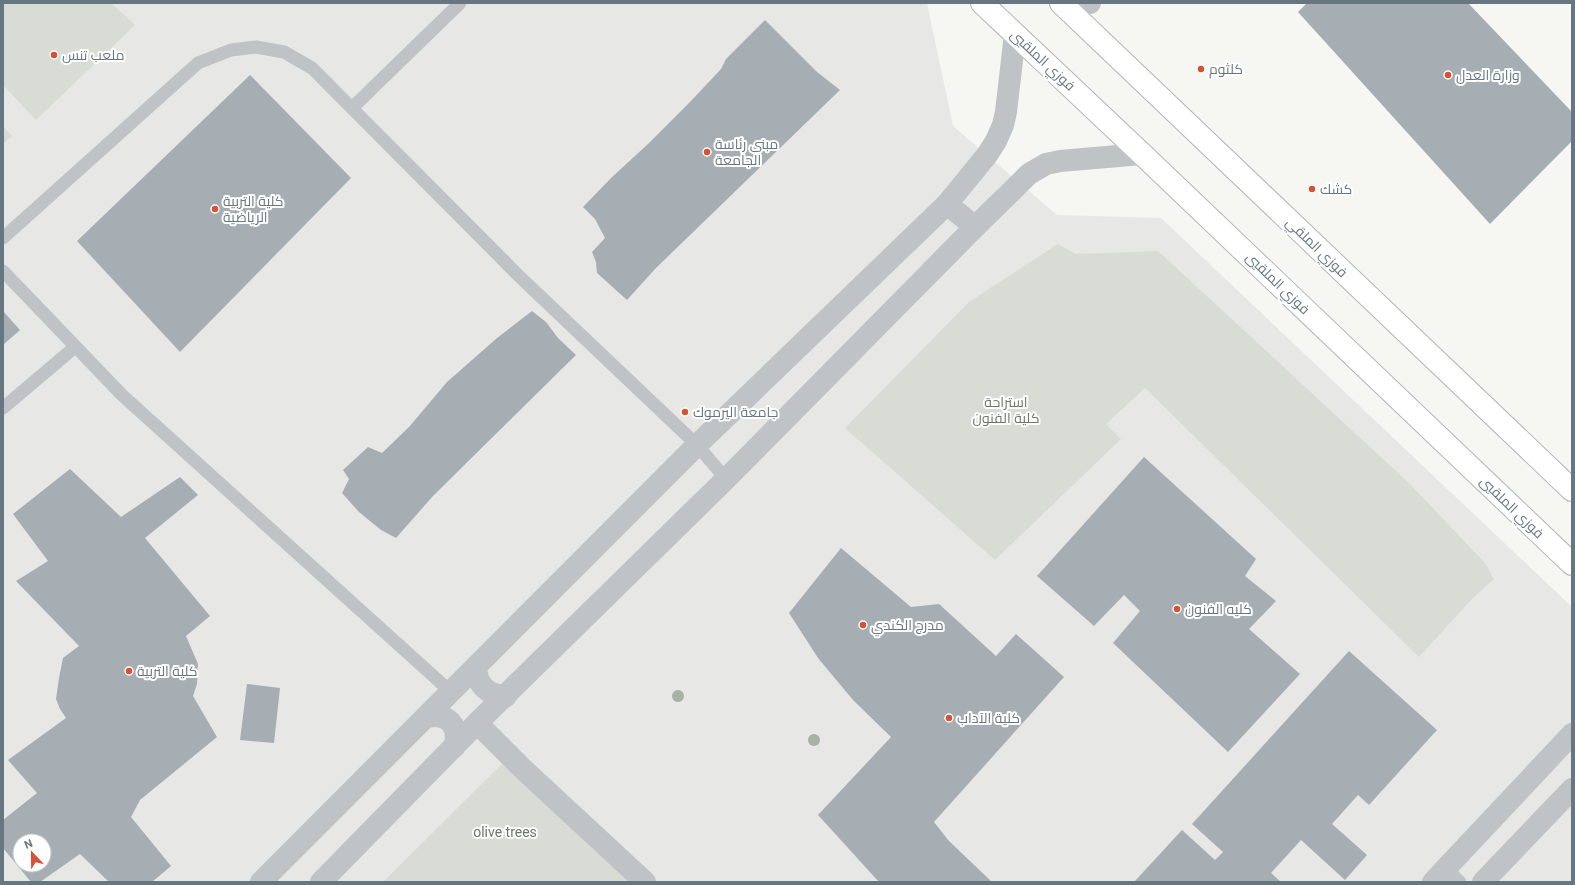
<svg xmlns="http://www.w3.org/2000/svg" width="1575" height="885" font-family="Roboto,Cairo,sans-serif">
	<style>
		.built { fill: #e7e7e6; fill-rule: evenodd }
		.green { fill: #d8dcd4 }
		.building { fill: #a7aeb3; fill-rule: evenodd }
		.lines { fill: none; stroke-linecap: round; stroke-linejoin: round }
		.secondary-casing { stroke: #b2b7ba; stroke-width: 24 }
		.lane { stroke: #bfc3c6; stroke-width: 13 }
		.street { stroke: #bfc3c6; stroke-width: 22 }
		.secondary { stroke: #fff; stroke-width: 22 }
		.tree { fill: #a9b1a5 }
		.poi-dot { fill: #d55334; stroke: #fff; stroke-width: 1.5 }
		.labels { text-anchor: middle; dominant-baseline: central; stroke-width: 4; stroke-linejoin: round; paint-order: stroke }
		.poi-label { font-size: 14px; fill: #677781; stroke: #fff; text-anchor: start }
		.street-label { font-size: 14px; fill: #677781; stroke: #fff }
		.park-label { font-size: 14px; fill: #6a7966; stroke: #fff }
	</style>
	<rect width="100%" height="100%" fill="#f6f6f3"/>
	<path class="built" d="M 3,3 L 927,3 L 953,126 L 1057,215 L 1161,218 L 1572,607 L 1572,882 L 3,882 ZM 20,841 L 44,841 L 44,865 L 20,865 Z"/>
	<g class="green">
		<polygon points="3,3 111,3 135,25 36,120 3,85"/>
		<polygon points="3,126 12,136 3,144"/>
		<polygon points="1058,244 1076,254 1158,251 1409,483 1485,563 1494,579 1472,599 1419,657 1145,388 1106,424 1121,439 995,560 845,428 969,302"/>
		<polygon points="503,763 636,882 383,882"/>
	</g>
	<g class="building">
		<polygon points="1307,3 1468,3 1572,112 1572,141 1490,224 1298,12"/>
		<polygon points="765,20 817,72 840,90 656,268 627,300 597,273 596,262 592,252 605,238 595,219 583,207 612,177 648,144 691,101 721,69 726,59"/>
		<polygon points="250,75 351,178 180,352 77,241"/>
		<polygon points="3,311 20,330 3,345"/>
		<polygon points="532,311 546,322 558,338 576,355 433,496 396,538 381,530 359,512 342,493 349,479 343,470 368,447 382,453 409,427 447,382 497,338"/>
		<polygon points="1144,457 1256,559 1245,576 1276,601 1249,629 1300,674 1228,752 1113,643 1140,611 1124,595 1094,626 1037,576"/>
		<path d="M 70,469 L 121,517 L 180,477 L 198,495 L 145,538 L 210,616 L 186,636 L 198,664 L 197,684 L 193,696 L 217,737 L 140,800 L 131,817 L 171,866 L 152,882 L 109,882 L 80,854 L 40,882 L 31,882 L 3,848 L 3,820 L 37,793 L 8,760 L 66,718 L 60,709 L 56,699 L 59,678 L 63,658 L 79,646 L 16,581 L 48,561 L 13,514 ZM 20,841 L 44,841 L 44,865 L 20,865 Z"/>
		<polygon points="841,548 911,607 939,604 996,656 1016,634 1064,677 934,822 949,841 992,882 879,882 818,815 891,737 853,700 818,658 789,613"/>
		<polygon points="1349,651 1437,730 1369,805 1358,795 1332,824 1367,855 1345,880 1301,840 1271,873 1281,882 1134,882 1182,830 1215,860 1223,852 1192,824"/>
		<polygon points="247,684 280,688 274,743 240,740"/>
	</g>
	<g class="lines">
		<defs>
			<g id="secondary">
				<polyline points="982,3 1142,154 1572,564"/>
				<polyline points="1061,3 1572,490"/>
			</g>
		</defs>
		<use href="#secondary" class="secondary-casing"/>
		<g class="lane">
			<polyline points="352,108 460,3"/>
			<polyline points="3,238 198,63 231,50 256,47 284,52 312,68 521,278 697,445 726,479"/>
			<polyline points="3,271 122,395 451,692"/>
			<polyline points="3,408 75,347"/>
			<polyline points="1446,869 1460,882"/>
		</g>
		<g class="street">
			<polyline points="1085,3 1090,3"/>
			<polyline points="947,204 975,227"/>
			<path d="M 476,667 C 477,686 488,695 506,696"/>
			<path d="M 427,717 C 447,712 461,726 454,747"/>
			<polyline points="477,723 523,769 645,882"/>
			<polyline points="261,882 697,445 947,204 987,155 996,141 1003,125 1006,112 1015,34"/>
			<polyline points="321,882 477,723 726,479 975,227 1029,174 1046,164 1060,161 1142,154"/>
			<polyline points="1433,882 1572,734"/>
			<polyline points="1483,882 1572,789"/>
		</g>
		<use href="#secondary" class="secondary"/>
	</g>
	<g class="tree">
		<circle cx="678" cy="696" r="6"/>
		<circle cx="814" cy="740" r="6"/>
	</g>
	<g class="poi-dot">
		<circle cx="54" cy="55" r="4"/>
		<circle cx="1201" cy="69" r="4"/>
		<circle cx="1448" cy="75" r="4"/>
		<circle cx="707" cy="152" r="4"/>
		<circle cx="1312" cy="189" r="4"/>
		<circle cx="215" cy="209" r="4"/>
		<circle cx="685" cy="412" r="4"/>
		<circle cx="1177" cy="609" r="4"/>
		<circle cx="863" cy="625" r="4"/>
		<circle cx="129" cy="671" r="4"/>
		<circle cx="949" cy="718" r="4"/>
	</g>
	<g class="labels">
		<g class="poi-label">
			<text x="62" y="55">ملعب تنس</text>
			<text x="1209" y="69">كلثوم</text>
			<text x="1456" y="75">وزارة العدل</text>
			<text x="715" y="144">مبنى رئاسة<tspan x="715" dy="16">الجامعة</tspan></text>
			<text x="1320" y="189">كشك</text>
			<text x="223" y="201">كلية التربية<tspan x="223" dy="16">الرياضية</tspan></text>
			<text x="693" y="412">جامعة اليرموك</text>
			<text x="1185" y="609">كليه الفنون</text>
			<text x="871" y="625">مدرج الكندي</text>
			<text x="137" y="671">كلية التربية</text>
			<text x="957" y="718">كلية الآداب</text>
		</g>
		<g class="street-label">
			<text transform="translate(1043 60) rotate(43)">فوزي الملقيي</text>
			<text transform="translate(1317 247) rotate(44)">فوزي الملقي</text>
			<text transform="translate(1278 283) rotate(44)">فوزي الملقيي</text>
			<text transform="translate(1512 507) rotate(44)">فوزي الملقيي</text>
		</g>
		<g class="park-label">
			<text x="1006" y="402">استراحة<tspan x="1006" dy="16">كلية الفنون</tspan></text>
			<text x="505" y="832">olive trees</text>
		</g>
	</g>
	<rect width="1575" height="885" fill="none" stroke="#677781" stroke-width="8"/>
	<g transform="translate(32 853) rotate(338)"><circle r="19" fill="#ffffff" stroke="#c2c9cd"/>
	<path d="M0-3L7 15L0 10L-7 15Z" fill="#d55334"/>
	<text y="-6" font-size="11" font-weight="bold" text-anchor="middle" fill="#677781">N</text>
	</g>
</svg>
